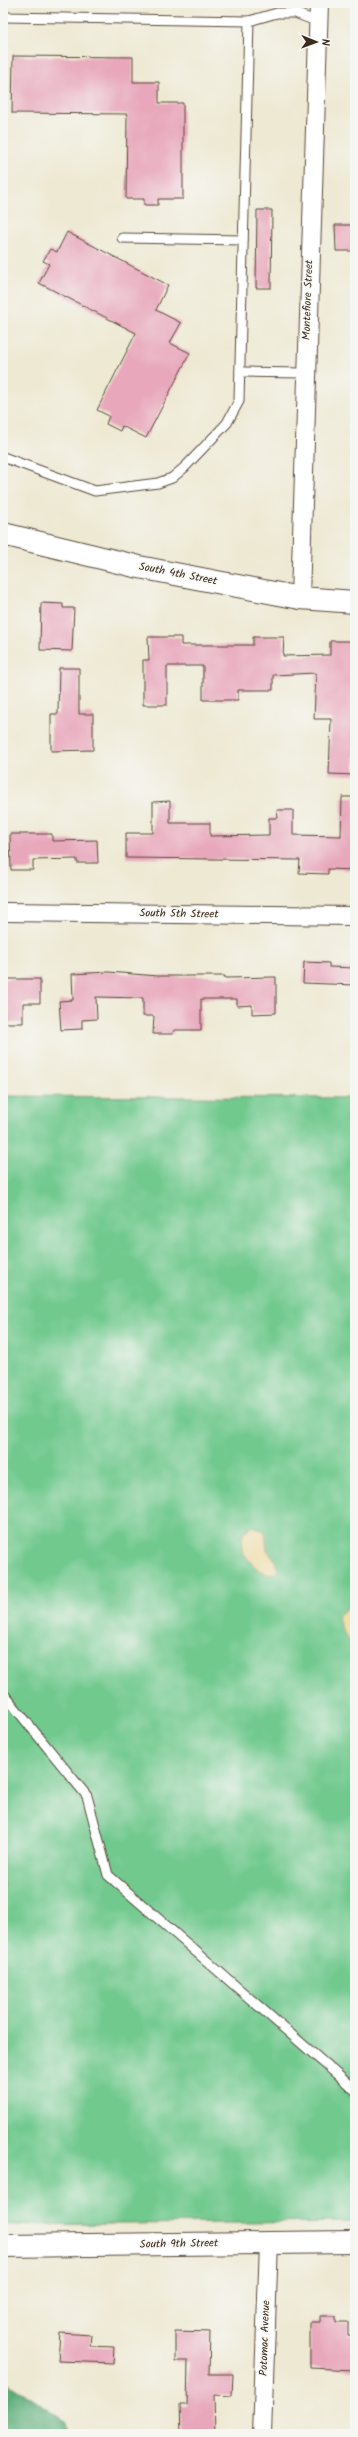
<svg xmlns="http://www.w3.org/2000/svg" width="358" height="2437" font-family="Kalam,sans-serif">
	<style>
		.green { fill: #71c98e; stroke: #567a56 }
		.forest { fill: #5cad79; stroke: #4c6c4c }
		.sand { fill: #eeda9e; stroke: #94825e }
		.building { fill: #e8a7bb }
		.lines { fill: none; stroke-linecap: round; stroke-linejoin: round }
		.lane-casing { stroke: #564739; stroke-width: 11 }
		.street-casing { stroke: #564739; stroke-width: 20 }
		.secondary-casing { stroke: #564739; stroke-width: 24 }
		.lane { stroke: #fff; stroke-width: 9 }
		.street { stroke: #fff; stroke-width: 18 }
		.secondary { stroke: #fff; stroke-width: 22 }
		.labels { text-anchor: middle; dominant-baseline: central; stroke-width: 3; stroke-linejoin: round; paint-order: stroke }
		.street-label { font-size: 11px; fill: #3b2a1e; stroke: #f6f6f2 }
	</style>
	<rect width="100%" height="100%" fill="#f6f6f2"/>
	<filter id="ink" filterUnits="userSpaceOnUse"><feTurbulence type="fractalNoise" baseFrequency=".025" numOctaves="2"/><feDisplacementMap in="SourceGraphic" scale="8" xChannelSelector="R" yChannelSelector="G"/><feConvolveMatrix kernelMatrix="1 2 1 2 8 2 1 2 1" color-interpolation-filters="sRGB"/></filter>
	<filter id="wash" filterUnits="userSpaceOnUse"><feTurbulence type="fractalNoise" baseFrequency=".012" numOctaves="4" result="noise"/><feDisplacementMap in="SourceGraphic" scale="16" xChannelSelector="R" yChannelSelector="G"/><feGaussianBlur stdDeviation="0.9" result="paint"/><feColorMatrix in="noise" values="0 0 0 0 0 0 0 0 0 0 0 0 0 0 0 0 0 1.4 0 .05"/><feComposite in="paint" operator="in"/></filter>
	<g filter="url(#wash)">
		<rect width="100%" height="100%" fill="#eee9d3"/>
		<polygon class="green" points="3,1096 355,1098 355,2222 3,2225"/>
		<polygon class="forest" points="3,2382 7,2382 67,2422 69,2434 3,2434"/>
		<g class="sand">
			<path d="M 254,1526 L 265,1532 L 267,1550 L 275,1561 L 278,1571 C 267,1583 247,1560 242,1550 L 243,1532 Z"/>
			<path d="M 354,1606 L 354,1644 C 346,1640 339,1624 338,1616 L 348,1607 Z"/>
		</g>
		<g id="blocks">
			<g class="building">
				<polygon points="13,56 133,57 133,82 159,82 159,103 183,103 183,199 158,199 158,205 144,205 144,199 126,199 127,114 12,113"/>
				<polygon points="257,210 272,210 271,288 256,288"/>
				<polygon points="335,225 355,225 355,251 336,251"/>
				<polygon points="67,232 168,285 156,310 181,323 170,343 190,353 146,438 122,426 120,431 106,424 109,416 97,410 136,333 39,283 49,264 43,261 50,249 57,252"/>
				<polygon points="41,603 63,604 63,608 74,608 72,651 40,650"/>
				<polygon points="148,637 181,637 181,645 253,645 253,637 284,637 283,656 330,655 330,641 353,641 355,775 329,774 331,719 314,719 316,673 273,675 273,690 238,690 238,700 203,700 203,666 167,666 167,705 143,705 143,660 149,660"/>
				<polygon points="59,668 79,668 79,714 93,714 93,750 51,751 51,714 58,714"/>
				<polygon points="342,797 355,797 355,870 328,869 328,874 299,873 300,860 126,858 126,833 153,833 153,802 170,801 170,823 210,823 210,836 269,835 269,818 278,818 277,810 293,810 293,835 341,836"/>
				<polygon points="10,834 52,834 52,841 97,840 98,863 77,863 77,859 33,860 33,870 11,870"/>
				<polygon points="304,962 329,963 329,967 355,968 355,985 303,983"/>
				<polygon points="108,972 158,976 225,976 225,978 276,977 276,1013 252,1014 252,1005 237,1006 237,999 201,999 201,1030 174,1030 173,1034 153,1034 154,1016 143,1016 143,998 96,997 97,1019 82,1020 82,1029 61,1030 59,1001 73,1000 72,974"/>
				<polygon points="4,979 40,979 40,1003 23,1003 23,1023 4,1023"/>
				<polygon points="320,2316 336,2316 336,2322 348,2322 348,2335 355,2336 355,2370 310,2368 310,2322 320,2322"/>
				<polygon points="175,2331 210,2332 209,2374 233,2374 232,2396 214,2395 215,2434 181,2434 180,2405 187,2405 188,2361 175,2361"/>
				<polygon points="60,2333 91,2335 90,2346 114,2347 113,2363 58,2361"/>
			</g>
		</g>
	</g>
	<g filter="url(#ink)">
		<use href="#blocks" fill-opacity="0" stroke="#564739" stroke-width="1"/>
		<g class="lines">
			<defs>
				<g id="lane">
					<polyline points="3,17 249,21 239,401 227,423 185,467 172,478 158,483 95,491 3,457"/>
					<polyline points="249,21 277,13 295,13 318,22"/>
					<polyline points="122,238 243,240"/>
					<polyline points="240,372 305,373"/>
					<polyline points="3,1693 87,1796 108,1875 355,2090"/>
				</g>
				<g id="street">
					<polyline points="300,598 319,3"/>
					<polyline points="3,912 355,916"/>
					<polyline points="262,2434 269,2243"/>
				</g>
				<g id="secondary">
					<polyline points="3,534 139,567 300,598 355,602"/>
					<polyline points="3,2246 355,2242"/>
				</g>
			</defs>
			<use href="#lane" class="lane-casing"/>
			<use href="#street" class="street-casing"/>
			<use href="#secondary" class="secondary-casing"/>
			<use href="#lane" class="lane"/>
			<use href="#street" class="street"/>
			<use href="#secondary" class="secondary"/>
		</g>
	</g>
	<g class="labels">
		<g class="street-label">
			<text transform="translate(308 300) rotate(-88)">Montefiore Street</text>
			<text transform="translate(178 574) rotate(11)">South 4th Street</text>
			<text transform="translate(179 914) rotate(1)">South 5th Street</text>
			<text transform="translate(179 2244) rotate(-1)">South 9th Street</text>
			<text transform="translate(265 2338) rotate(-88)">Potomac Avenue</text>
		</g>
	</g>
	<rect width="358" height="2437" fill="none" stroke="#f6f6f2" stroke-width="16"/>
	<g transform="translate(316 42) rotate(91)" stroke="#f6f6f2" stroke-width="3" paint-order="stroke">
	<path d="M0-3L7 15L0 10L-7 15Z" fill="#3b2a1e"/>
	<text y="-6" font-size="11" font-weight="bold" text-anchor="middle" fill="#3b2a1e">N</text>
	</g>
</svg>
